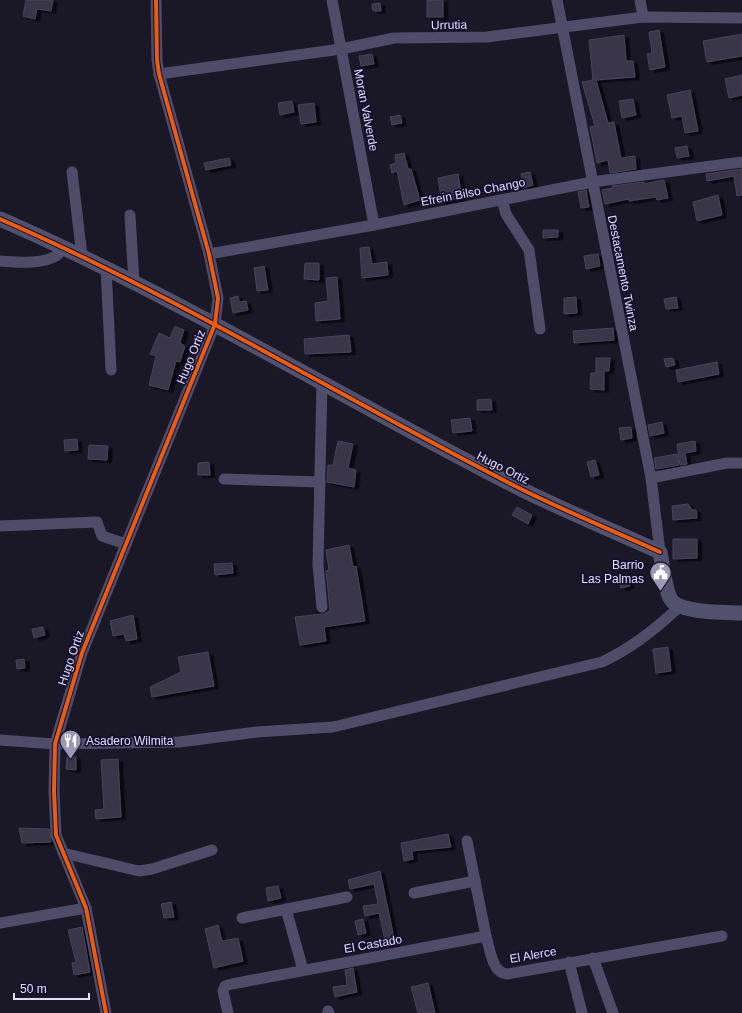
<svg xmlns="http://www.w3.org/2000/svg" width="742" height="1013" font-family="Arial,sans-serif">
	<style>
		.building { fill: #3a3648; stroke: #47425a; filter: url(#shadow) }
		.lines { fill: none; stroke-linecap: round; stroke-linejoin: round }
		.street { stroke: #4e4c68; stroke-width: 11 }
		.secondary { stroke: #51506d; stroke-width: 15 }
		.cycleway-casing { stroke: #16102e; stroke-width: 6 }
		.cycleway { stroke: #e95d12; stroke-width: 4 }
		.labels { text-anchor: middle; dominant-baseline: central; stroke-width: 3.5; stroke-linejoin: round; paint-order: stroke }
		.street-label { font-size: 12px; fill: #e2deff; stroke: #16102e }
		.poi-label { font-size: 12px; fill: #e2deff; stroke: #16102e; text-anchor: end }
	</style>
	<defs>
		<filter id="shadow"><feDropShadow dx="4.5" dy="2.5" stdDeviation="0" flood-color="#0009"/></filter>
	</defs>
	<rect width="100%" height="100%" fill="#1a1727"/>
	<g class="building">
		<polygon points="26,0 53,0 51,11 37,9 35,19 23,16"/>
		<rect x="427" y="0" width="16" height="17"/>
		<polygon points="380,3 381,11 373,11 372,4"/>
		<polygon points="659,30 665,67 650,70 647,54 652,53 649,32"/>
		<polygon points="742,34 742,56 707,62 703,41"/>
		<polygon points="624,35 626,61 633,61 635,77 596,80 608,123 614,122 621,158 635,156 636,169 610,173 608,160 597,163 590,127 595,126 582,82 593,80 589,40"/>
		<polygon points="372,54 374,64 361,66 359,56"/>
		<polygon points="742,75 742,95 729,98 725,79"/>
		<polygon points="690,90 698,131 685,133 682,116 672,118 667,95"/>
		<polygon points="633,99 636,115 622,118 619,101"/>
		<polygon points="292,101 294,112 280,115 278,103"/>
		<polygon points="314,103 316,122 301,124 298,105"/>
		<polygon points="400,115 402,123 392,125 390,117"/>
		<polygon points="687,146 689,156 677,158 675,148"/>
		<polygon points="404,153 408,169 411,169 420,200 404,205 397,171 392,173 390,165 396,163 395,155"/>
		<polygon points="229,158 231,165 206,170 204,163"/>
		<polygon points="742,169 742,195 737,196 734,176 707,181 706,174"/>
		<polygon points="530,172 533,185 524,188 521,174"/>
		<polygon points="458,174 462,198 442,202 438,178"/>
		<polygon points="664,180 668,198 657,200 656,197 629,201 629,199 605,204 602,190 613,188 612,186 644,182 644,184"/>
		<polygon points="586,190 589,207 581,208 578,192"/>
		<polygon points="718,195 722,215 697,221 693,202"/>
		<polygon points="543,230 558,230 558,237 543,238"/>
		<polygon points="369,247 372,264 387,262 388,275 362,278 360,248"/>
		<polygon points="598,254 600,266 586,269 584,256"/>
		<polygon points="305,263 319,263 319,280 304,279"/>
		<polygon points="264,266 268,290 257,291 254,268"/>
		<polygon points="337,277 340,319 316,321 315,303 328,301 326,278"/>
		<polygon points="238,296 239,302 246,301 248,310 233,313 230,298"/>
		<polygon points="576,297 577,313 564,314 564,298"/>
		<polygon points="676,297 678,308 666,309 664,299"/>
		<polygon points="175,326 184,330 180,343 185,346 180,362 176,361 168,390 149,385 156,356 150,354 159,333 170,338"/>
		<polygon points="613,328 614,340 574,343 573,331"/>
		<polygon points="349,335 351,352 305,354 304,339"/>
		<polygon points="596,358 610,358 609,371 604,371 604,390 590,389 591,373 596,373"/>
		<polygon points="673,358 675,365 666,367 664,359"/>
		<polygon points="717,362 719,374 678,382 676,370"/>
		<polygon points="491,399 492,410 477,410 477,400"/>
		<polygon points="470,418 472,431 453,433 451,420"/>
		<polygon points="662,422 664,433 650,436 648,425"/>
		<polygon points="631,427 632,438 621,440 619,428"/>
		<polygon points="77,439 78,450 65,451 64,440"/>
		<polygon points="338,441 353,444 348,468 356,470 354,487 327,482 328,465 333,465"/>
		<polygon points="695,441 696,451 685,453 687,464 680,465 677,444"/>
		<polygon points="89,445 108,446 107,460 88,459"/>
		<polygon points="677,454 679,465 656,469 654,458"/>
		<polygon points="595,460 599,475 591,477 587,462"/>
		<polygon points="209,462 210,475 198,475 198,463"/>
		<polygon points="688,504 692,510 696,510 697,518 673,520 672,506"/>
		<polygon points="517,507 532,515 528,524 512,515"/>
		<polygon points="673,539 697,539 697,558 673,559"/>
		<polygon points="349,545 353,567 356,566 365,621 324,627 326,641 300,645 295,617 323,614 330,611 326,571 329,570 326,550"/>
		<polygon points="232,563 233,573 215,575 214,564"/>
		<polygon points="628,578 630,586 621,588 619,580"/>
		<polygon points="133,615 137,639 126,641 124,634 113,636 110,621"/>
		<polygon points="43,627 45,635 34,638 32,629"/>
		<polygon points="668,647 671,671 656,673 653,649"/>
		<polygon points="208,652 214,686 152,697 150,687 181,672 178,657"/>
		<polygon points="24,659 25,668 17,669 16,660"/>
		<polygon points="67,757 76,757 76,770 66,769"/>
		<polygon points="118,759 121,817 96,819 95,810 104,809 101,760"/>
		<polygon points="19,828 49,829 51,842 22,843"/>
		<polygon points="448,834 451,847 412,851 413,859 404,861 401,843"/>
		<polygon points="380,871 395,943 386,945 379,913 365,916 363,906 378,904 374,884 350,889 348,880"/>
		<polygon points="278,886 281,898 268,901 266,888"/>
		<polygon points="171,902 174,917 164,918 161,904"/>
		<polygon points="363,919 366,933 358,935 355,921"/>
		<polygon points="218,925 222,941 238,938 243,961 214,968 205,929"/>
		<polygon points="82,927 90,972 74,975 72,963 76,962 68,930"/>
		<polygon points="353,968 357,992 335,997 333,987 347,985 345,970"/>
		<polygon points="428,983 435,1013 418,1013 411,987"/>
	</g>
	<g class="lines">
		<g class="street">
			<polyline points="332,0 374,225"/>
			<polyline points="557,0 651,478 660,552"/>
			<polyline points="640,0 643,17"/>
			<polyline points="159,74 341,49 394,38 487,37 643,17 742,18"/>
			<polyline points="72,172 82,256"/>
			<polyline points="502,200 506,214 529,250 540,329"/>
			<polyline points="130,215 134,283"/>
			<polyline points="209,254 374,225 592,182 742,162"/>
			<path d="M 0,261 C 17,262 40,265 56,256 C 59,254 62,250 65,247"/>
			<polyline points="106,268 111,370"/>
			<polyline points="651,478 727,463 742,463"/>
			<polyline points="224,479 320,482"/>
			<polyline points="0,526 97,522 102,536 126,544"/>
			<polyline points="322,607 318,565 322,382"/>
			<path d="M 0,740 L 55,744 L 179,742 L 257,732 L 333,727 L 602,662 C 632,648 656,629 680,606"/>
			<polyline points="467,841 486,936"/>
			<polyline points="63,853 139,871 152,869 212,850"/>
			<polyline points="414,893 475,881"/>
			<polyline points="286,909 303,970"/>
			<polyline points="242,918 347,897"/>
			<polyline points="0,923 86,908"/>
			<polyline points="593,958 613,1013"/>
			<polyline points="569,962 582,1013"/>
			<polyline points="328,1011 329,1013"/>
			<polyline points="106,1013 86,908 56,835 54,791 55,744 82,653 215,324 218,298 209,254 159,74 157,60 156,0"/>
			<path d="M 228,1013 L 223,991 L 225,986 L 232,984 L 486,936 C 490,949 492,973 507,974 L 722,936"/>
		</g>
		<path class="secondary" d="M 0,219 C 177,296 342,398 515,486 C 562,510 612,530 660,552 C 663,566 664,585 670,598 C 678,614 726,612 742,613"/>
		<defs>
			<g id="cycleway">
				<path d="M 0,219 C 177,296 342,398 515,486 C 562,510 612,530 660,552"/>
				<polyline points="106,1013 86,908 56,835 54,791 55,744 82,653 215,324 218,298 209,254 159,74 157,60 156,0"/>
			</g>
		</defs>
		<use href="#cycleway" class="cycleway-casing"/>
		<use href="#cycleway" class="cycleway"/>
	</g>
	<defs>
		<symbol id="civic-pin" viewBox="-11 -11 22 30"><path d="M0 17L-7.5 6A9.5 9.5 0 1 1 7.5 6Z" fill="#9c98b3" stroke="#16102e"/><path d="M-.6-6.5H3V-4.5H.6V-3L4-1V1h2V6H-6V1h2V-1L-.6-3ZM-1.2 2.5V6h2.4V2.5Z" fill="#fff"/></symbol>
		<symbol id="restaurant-pin" viewBox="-11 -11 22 30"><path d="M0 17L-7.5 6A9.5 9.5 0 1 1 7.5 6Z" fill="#9c98b3" stroke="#16102e"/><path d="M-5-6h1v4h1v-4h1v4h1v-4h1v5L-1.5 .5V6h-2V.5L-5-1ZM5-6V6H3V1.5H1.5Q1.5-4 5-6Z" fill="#fff"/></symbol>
	</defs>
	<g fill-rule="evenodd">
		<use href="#civic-pin" x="648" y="560" width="25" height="34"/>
		<use href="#restaurant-pin" x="58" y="728" width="25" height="34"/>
	</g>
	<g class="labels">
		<g class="street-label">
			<text transform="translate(449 25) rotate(-1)">Urrutia</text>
			<text transform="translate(366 110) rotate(79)">Moran Valverde</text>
			<text transform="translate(473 192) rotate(-11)">Efrein Bilso Chango</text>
			<text transform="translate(623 273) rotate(79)">Destacamento Twinza</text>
			<text transform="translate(191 357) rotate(-68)">Hugo Ortiz</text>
			<text transform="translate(503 468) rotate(27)">Hugo Ortiz</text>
			<text transform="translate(71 658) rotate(-71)">Hugo Ortiz</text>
			<text transform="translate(373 944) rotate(-10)">El Castado</text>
			<text transform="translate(533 955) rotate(-10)">El Alerce</text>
		</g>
		<g class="poi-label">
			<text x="644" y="565">Barrio<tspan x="644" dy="14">Las Palmas</tspan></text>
			<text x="86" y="741" text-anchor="start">Asadero Wilmita</text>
		</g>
	</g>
	<path d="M14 993v6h75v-6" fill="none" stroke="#e2deff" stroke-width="2"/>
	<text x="20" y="993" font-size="12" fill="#e2deff" stroke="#16102e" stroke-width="3" paint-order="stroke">50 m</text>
</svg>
